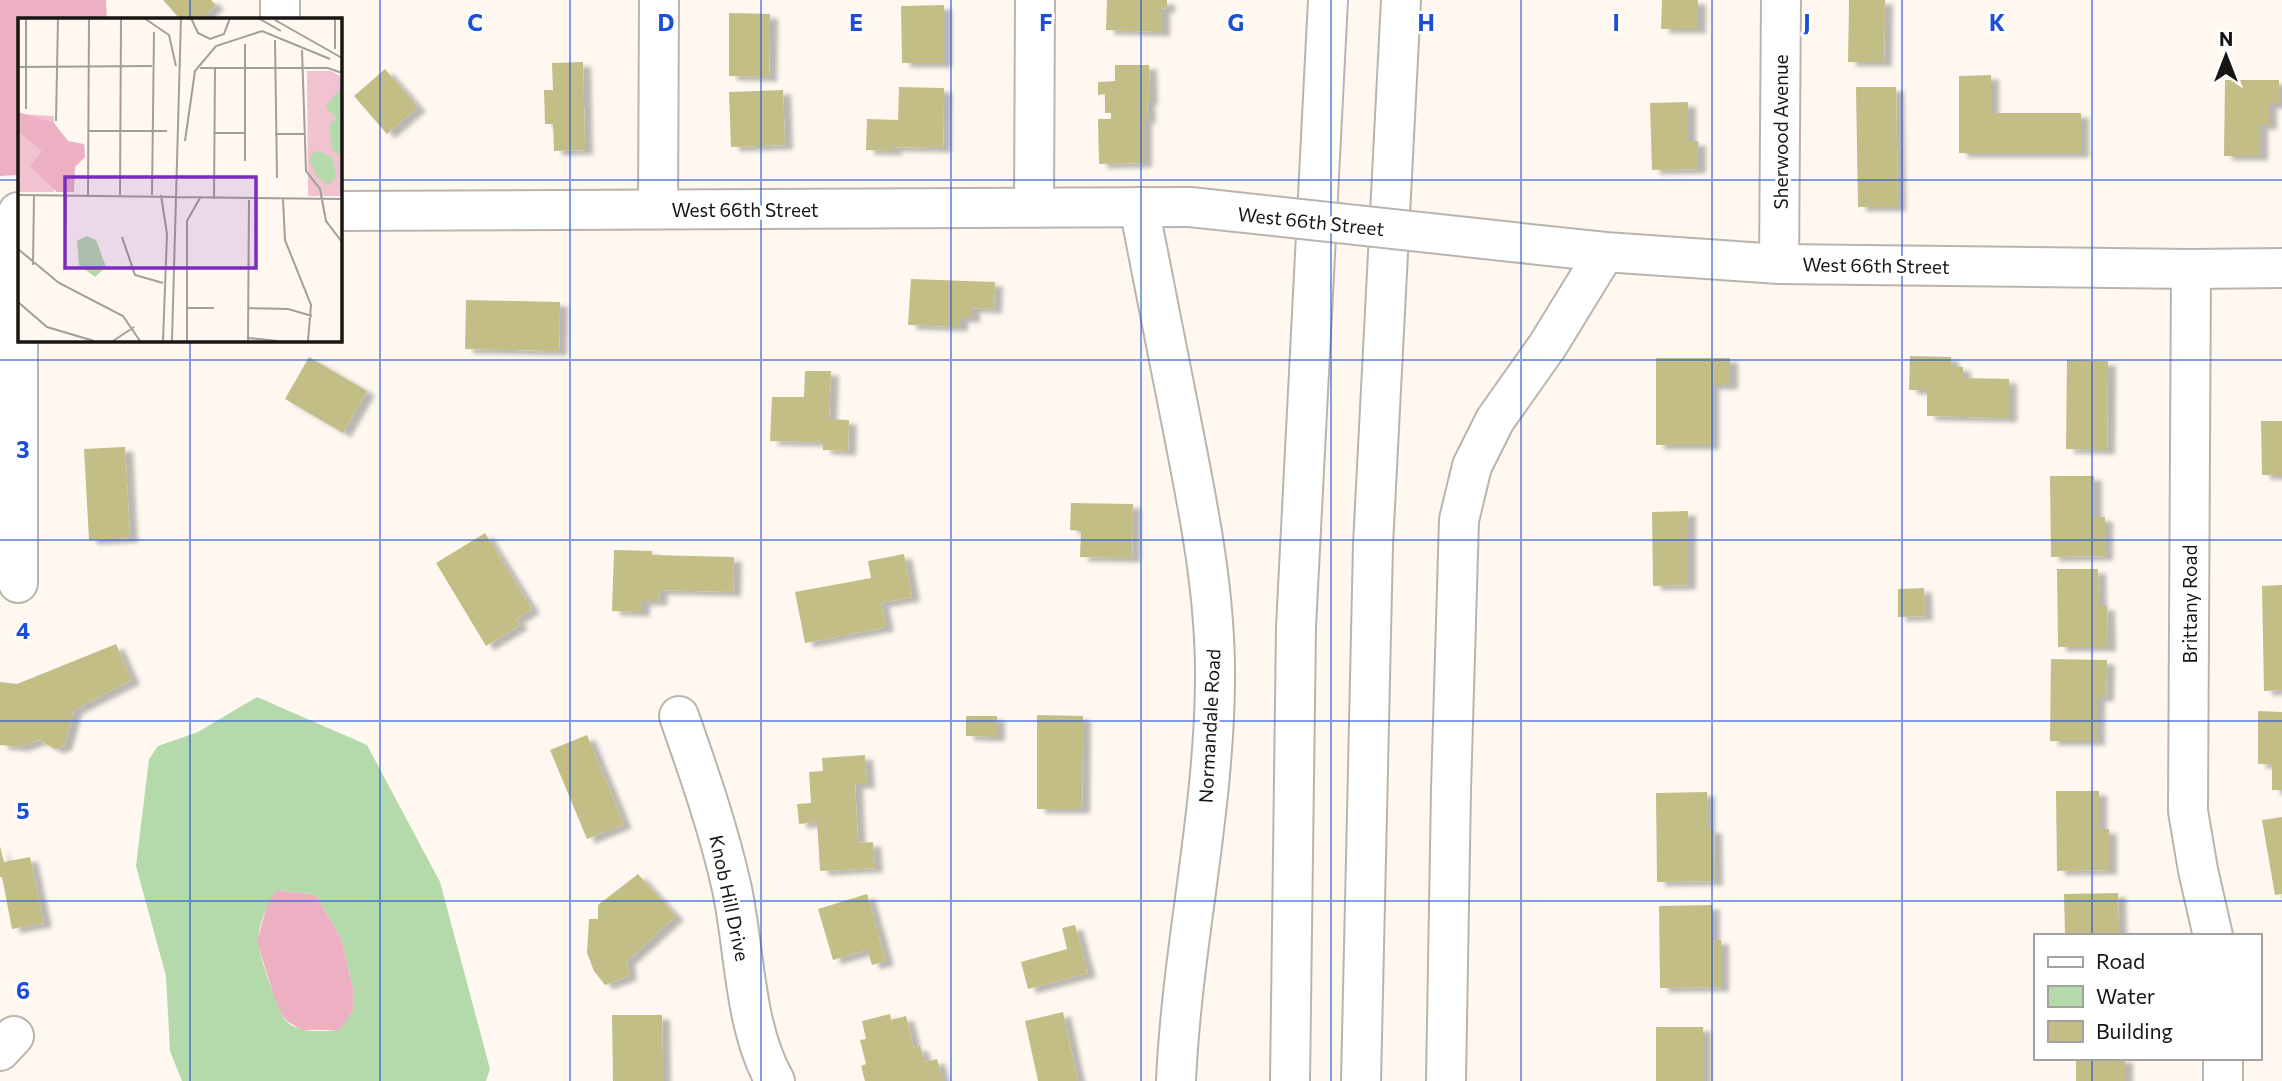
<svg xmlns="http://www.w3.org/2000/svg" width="2282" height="1081" font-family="Commissioner,sans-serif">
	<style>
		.forest { fill: #edafc2 }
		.water { fill: #b4d9aa; fill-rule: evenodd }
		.building { fill: #c3be85; filter: url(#shadow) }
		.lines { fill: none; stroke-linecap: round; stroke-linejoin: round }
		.minor-casing { stroke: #bab4ae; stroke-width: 42 }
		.highway-casing { stroke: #bab4ae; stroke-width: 42 }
		.minor { stroke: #fff; stroke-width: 38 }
		.highway { stroke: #fff; stroke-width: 38 }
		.minor-bridge-casing { stroke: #bab4ae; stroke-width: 42; stroke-linecap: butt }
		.minor-bridge { stroke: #fff; stroke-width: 38 }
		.grid { fill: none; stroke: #1d4ed8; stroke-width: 2; stroke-opacity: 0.55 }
		.labels { text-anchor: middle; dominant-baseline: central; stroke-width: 6; stroke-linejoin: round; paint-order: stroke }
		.street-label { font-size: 19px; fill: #181613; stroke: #fff }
		.inset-road { fill: none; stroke: #a29e98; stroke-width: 2 }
		.view { fill: #7b2cbf; fill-opacity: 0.15; stroke: #7b2cbf; stroke-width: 3.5 }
		.inset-edge { fill: none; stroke: #181613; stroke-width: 3.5 }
		.grid-label { font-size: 23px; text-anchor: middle; font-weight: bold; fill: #1d4ed8; stroke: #fff; stroke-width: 6; stroke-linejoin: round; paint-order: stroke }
	</style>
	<defs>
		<filter id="shadow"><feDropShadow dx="8" dy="4.5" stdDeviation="2" flood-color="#0004"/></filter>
	</defs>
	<rect width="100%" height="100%" fill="#fef8f1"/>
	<g class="forest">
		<polygon points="0,0 106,0 107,19 19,19 19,175 0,176"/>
		<polygon points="277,890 316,895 341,938 354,992 353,1011 340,1030 302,1030 287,1021 278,1009 257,942 268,901"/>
	</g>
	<path class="water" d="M 257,697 L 367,745 L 440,882 L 490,1069 L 486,1081 L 182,1081 L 170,1051 L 166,976 L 136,866 L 149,759 L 158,746 L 198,732 ZM 277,890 L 316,895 L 341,938 L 354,992 L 353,1011 L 339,1030 C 322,1031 301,1034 287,1022 C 279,1014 257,951 258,940 C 259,924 267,903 277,890 Z"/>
	<g class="building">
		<polygon points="163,0 211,0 216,5 201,19 180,19"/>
		<polygon points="1107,0 1167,0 1167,9 1162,8 1162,32 1106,30"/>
		<polygon points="1662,0 1698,0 1698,29 1661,29"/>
		<polygon points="1849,0 1885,0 1884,62 1848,62"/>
		<polygon points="944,5 944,63 902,63 901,6"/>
		<polygon points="729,13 770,14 769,77 729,76"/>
		<polygon points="583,62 585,150 554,151 553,124 545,124 544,90 553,90 552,63"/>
		<polygon points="1115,65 1149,65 1150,100 1147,100 1148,119 1144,119 1144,163 1099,164 1098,119 1111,119 1111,113 1105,113 1105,94 1098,95 1098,82 1115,81"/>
		<polygon points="385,69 418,107 387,134 354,96"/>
		<polygon points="1991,75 1991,113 2081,113 2081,153 1959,153 1959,76"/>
		<polygon points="2225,80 2279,80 2279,104 2269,104 2269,125 2260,125 2260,156 2224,156"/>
		<polygon points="899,87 944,88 943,148 894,147 894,151 866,150 867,119 898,120"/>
		<polygon points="1856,87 1896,87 1898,207 1858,207"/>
		<polygon points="783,90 785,145 731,147 729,92"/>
		<polygon points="1688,102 1688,141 1698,141 1698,169 1652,170 1650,103"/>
		<polygon points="911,279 995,282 994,309 972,308 972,318 960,318 960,327 908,325"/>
		<polygon points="466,300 560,302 559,351 465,349"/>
		<polygon points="1910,356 1951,357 1951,366 1963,367 1963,378 2009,379 2009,418 1927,416 1927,390 1909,390"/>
		<polygon points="309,357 367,391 343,433 285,399"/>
		<polygon points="1656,358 1730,358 1730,385 1711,385 1711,445 1656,445"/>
		<polygon points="2067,360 2108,361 2107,450 2066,449"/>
		<polygon points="805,371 831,371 829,419 849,420 848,451 823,450 823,442 770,441 772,397 804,397"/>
		<polygon points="2261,421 2282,421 2282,475 2262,475"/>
		<polygon points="125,447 130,538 89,540 84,449"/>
		<polygon points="2050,476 2094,476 2094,517 2105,517 2105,556 2051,557"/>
		<polygon points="1071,503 1133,504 1132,558 1080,557 1081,531 1070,530"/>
		<polygon points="1688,511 1688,585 1653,586 1652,512"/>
		<polygon points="485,533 532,609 516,619 520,625 486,646 436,563"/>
		<polygon points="614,550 652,551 652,555 734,557 733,592 660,590 659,601 642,601 642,612 612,611"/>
		<polygon points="904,554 912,597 881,603 886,627 805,643 795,592 871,578 868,561"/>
		<polygon points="2057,569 2098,569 2099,606 2107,606 2108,647 2058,647"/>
		<polygon points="2282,585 2282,690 2264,691 2262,586"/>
		<polygon points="1924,588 1925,616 1898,617 1898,589"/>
		<polygon points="116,644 132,680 74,710 64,746 55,749 39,740 20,747 0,745 0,682 17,684"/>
		<polygon points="2051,659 2107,660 2106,697 2097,697 2097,741 2050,741"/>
		<polygon points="2258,711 2282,712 2282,790 2272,790 2272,764 2258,764"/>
		<polygon points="1037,715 1083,716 1082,809 1037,809"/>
		<polygon points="966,716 997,716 997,737 966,736"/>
		<polygon points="587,735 624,824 587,839 550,750"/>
		<polygon points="865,755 867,784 855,784 858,843 873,842 875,868 820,871 817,822 799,824 797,804 811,803 809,772 823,771 822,758"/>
		<polygon points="2056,791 2099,791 2099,829 2109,829 2109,870 2057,871"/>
		<polygon points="1707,792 1707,829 1714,829 1715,881 1657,882 1656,793"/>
		<polygon points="2282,817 2282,894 2275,895 2262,820"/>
		<polygon points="0,846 4,862 30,857 44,923 12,929 2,877 0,877"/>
		<polygon points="638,874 676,916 627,961 629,976 605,985 594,971 587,953 589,919 598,919 598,905"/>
		<polygon points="2118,893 2119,936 2065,936 2064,894"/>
		<polygon points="867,894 886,961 872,965 867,950 833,960 818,909"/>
		<polygon points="1712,905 1712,940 1721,940 1721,987 1660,988 1659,906"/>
		<polygon points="1075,925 1088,973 1028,989 1021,962 1067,949 1062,928"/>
		<polygon points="1063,1012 1078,1081 1038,1081 1025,1021"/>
		<polygon points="890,1014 891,1020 906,1016 914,1048 920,1046 925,1062 937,1059 943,1081 865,1081 861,1066 866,1064 860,1040 866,1039 862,1021"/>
		<polygon points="612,1015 662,1015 663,1081 613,1081"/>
		<rect x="1656" y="1027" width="47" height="54"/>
		<rect x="2076" y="1058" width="49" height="23"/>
	</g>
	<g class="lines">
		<defs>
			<g id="minor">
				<polyline points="280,19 280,0"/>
				<polyline points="1034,207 1035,0"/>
				<path d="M 1139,207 C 1153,278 1167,349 1181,420 C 1198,506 1216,593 1215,681 C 1214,815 1182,947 1176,1081"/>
				<polyline points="658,209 659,0"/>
				<polyline points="340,211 1190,207"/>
				<polyline points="18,212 18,583"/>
				<polyline points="1512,242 1605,252 1779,264 2191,269 2282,268"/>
				<polyline points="1779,264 1781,0"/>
				<polyline points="2191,269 2188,811 2198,870 2213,936"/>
				<path d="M 679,716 C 699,773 719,830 732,889 C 745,951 744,1027 775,1081"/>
				<polyline points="0,1051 14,1036"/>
				<polyline points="1446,1081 1451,790 1459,520 1472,466 1495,420 1548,345 1605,252"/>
				<polyline points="2223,1081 2223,1058"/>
			</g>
			<g id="highway">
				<polyline points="1290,1081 1296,627 1328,0"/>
				<polyline points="1361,1081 1373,545 1401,0"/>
			</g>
		</defs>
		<use href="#minor" class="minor-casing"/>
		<use href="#highway" class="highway-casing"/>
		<use href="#minor" class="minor"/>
		<use href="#highway" class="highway"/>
		<defs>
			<polyline id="minor-bridge" points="1190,207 1512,242"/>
		</defs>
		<use href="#minor-bridge" class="minor-bridge-casing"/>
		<use href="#minor-bridge" class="minor-bridge"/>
	</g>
	<path class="grid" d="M 190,0 L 190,19M 380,0 L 380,1081M 570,0 L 570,1081M 761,0 L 761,1081M 951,0 L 951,1081M 1141,0 L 1141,1081M 1331,0 L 1331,1081M 1521,0 L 1521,1081M 1712,0 L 1712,1081M 1902,0 L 1902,1081M 2092,0 L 2092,936M 0,180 L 19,180M 340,180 L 2282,180M 190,340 L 190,1081M 0,360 L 2282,360M 0,540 L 2282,540M 0,721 L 2282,721M 0,901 L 2282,901M 2092,1058 L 2092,1081"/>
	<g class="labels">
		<g class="street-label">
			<text transform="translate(1780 132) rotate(-90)">Sherwood Avenue</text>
			<text x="745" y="209">West 66th Street</text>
			<text transform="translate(1311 221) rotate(6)">West 66th Street</text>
			<text transform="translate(1876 265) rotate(1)">West 66th Street</text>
			<text transform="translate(2189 604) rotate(-90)">Brittany Road</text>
			<text transform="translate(1209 726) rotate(-87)">Normandale Road</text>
			<text transform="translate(730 898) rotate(78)">Knob Hill Drive</text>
		</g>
	</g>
	<g transform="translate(18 18)">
		<rect width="324" height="324" fill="#fef8f1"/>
		<path d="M 289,53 L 313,53 L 324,59 L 324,178 L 290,178 ZM 0,96 L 36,98 L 36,174 L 0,174 Z" fill="#f1c2d0"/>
		<path d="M 0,94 L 36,105 L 50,123 L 66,126 L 67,139 L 57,149 L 56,174 L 39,174 L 12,148 L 24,133 L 0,113 Z" fill="#edafc2"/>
		<path d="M 324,69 L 324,138 L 314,132 L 311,106 L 319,100 L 307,89 ZM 301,133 L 315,140 L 318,159 L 311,167 L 299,159 L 292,143 L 294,135 ZM 69,218 L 78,222 L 88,249 L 77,259 L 61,247 L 59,223 Z" fill="#b4d9aa"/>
		<path class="inset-road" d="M 126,0 L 151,17 L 158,48M 173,0 L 180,15 L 192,21 L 206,16 L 212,0M 240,0 L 263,13M 317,0 L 317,31M 257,2 L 324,40M 257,22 L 259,160M 284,32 L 288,153 L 302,171 L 308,203 L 324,224M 0,49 L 134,48M 182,50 L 310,50 L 324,55M 8,91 L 8,0M 38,103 L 40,0M 71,113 L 149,113M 197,115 L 227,115M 257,116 L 287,116M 167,123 L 177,53 L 198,28 L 244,13 L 312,41M 227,143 L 227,26M 0,177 L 324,181M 48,177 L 48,208M 70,177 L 71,0M 102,177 L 103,0M 134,177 L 136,14M 143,177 L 149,216 L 145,323M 196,181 L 197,50M 265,181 L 267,222 L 293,287 L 290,323M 104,219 L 117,257 L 145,265M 0,231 L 41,265 L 105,298 L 122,323M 15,247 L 16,177M 0,284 L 29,309 L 76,323M 168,290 L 196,290M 230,290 L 270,291 L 294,298M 230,320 L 260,323M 95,323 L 116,309M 154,323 L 163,0M 169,323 L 169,203 L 182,180M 230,323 L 231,182"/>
		<path class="view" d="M 47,159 L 238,159 L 238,250 L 47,250 Z"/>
		<rect width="324" height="324" class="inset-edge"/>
	</g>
	<g class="grid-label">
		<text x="475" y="31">C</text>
		<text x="666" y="31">D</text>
		<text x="856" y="31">E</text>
		<text x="1046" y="31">F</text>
		<text x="1236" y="31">G</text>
		<text x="1426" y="31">H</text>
		<text x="1616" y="31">I</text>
		<text x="1807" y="31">J</text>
		<text x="1997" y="31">K</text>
		<text x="23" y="458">3</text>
		<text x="23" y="639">4</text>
		<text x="23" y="819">5</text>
		<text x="23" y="999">6</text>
	</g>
	<rect x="2034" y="934" width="228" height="126" fill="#ffffff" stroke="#a3a2a1" stroke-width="2"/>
	<rect x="2048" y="957" width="35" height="10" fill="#ffffff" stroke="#a3a2a1" stroke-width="2"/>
	<text x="2096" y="969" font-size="21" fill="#181613">Road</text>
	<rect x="2048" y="986" width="35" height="21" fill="#b4d9aa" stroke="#a3a2a1" stroke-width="2"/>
	<text x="2096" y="1004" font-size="21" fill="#181613">Water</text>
	<rect x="2048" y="1021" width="35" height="21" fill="#c3be85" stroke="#a3a2a1" stroke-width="2"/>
	<text x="2096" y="1039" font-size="21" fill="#181613">Building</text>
	<g transform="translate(2226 56)" stroke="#ffffff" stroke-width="5" paint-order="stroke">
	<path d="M0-5L12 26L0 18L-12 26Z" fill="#181613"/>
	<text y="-10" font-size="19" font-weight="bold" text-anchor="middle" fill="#181613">N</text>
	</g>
</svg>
